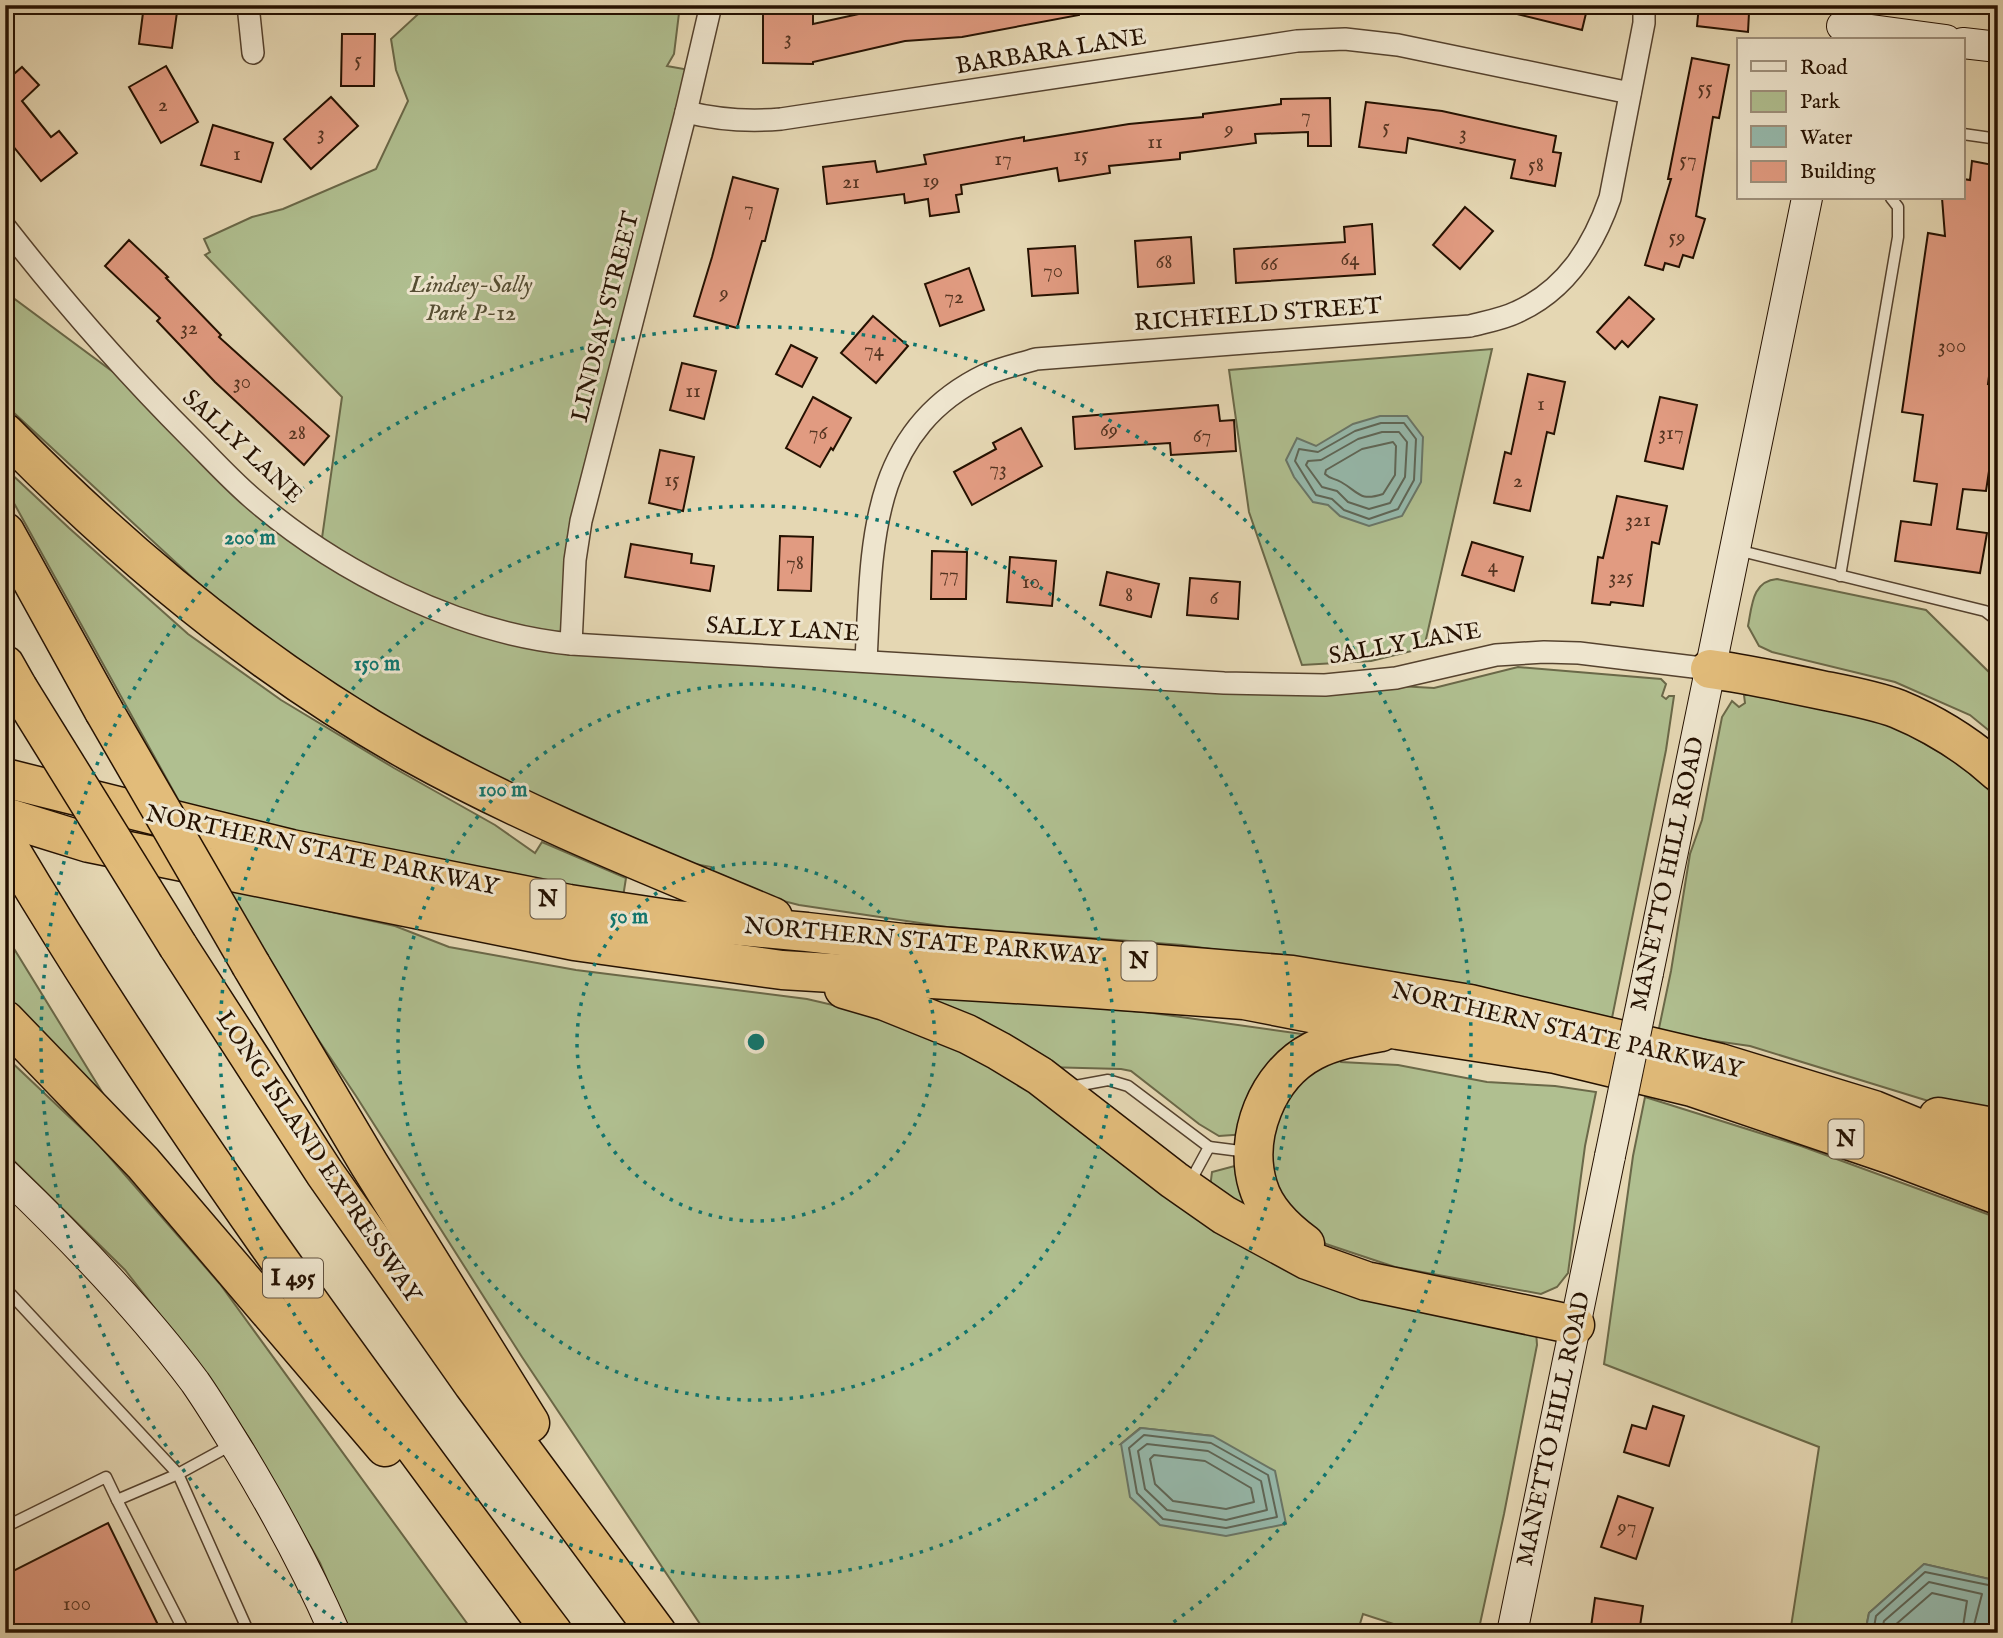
<svg xmlns="http://www.w3.org/2000/svg" width="2003" height="1638" font-family="'IM FELL English',serif">
	<style>
		.green { fill: #b0bf90; stroke: #6a6848; stroke-width: 2; fill-rule: evenodd }
		.water { fill: #96baad; stroke: #697668; stroke-width: 2 }
		.lines { fill: none; stroke-linecap: round; stroke-linejoin: round }
		.shore { stroke: #5e6657; stroke-width: 2 }
		.building { fill: #e19b81; stroke: #251101; stroke-width: 2 }
		.lane-casing { stroke: #55422e; stroke-width: 13 }
		.street-casing { stroke: #55422e; stroke-width: 24 }
		.secondary-casing { stroke: #251101; stroke-width: 32 }
		.highway-casing { stroke: #251101; stroke-width: 41 }
		.lane { stroke: #eee5ce; stroke-width: 10 }
		.street { stroke: #eee5ce; stroke-width: 21 }
		.secondary { stroke: #eee5ce; stroke-width: 30 }
		.highway { stroke: #e2bc7a; stroke-width: 38 }
		.secondary-bridge-casing { stroke: #251101; stroke-width: 32; stroke-linecap: butt }
		.highway-bridge-casing { stroke: #251101; stroke-width: 41; stroke-linecap: butt }
		.secondary-bridge { stroke: #eee5ce; stroke-width: 30 }
		.highway-bridge { stroke: #e2bc7a; stroke-width: 38 }
		.ring { fill: none; stroke: #0f766e; stroke-width: 3.5; stroke-dasharray: 3.5 7 }
		.labels { text-anchor: middle; dominant-baseline: central; stroke-width: 6; stroke-linejoin: round; paint-order: stroke }
		.number-label { font-size: 21px; fill: #543421 }
		.shield { fill: #eee5ce; stroke: #61513e; stroke-width: 2 }
		.shield-label { font-size: 23px; font-weight: bold; fill: #251101 }
		.street-label { font-size: 24px; fill: #251101; stroke: #eee5ce }
		.park-label { font-size: 24px; font-style: italic; fill: #564e33; stroke: #eee5ce }
		.centre { fill: #0f766e; stroke: #eee5ce; stroke-width: 3.5 }
		.ring-label { font-size: 21px; text-anchor: middle; font-weight: bold; fill: #0f766e; stroke: #eee5ce; stroke-width: 6; stroke-linejoin: round; paint-order: stroke }
	</style>
	<rect width="100%" height="100%" fill="#e5d7b3"/>
	<filter id="stains"><feTurbulence type="fractalNoise" baseFrequency=".00286" numOctaves="4"/><feColorMatrix values="0 0 0 0 .2 0 0 0 0 .09 0 0 0 0 .02 0 0 0 .5 -.17"/></filter>
	<radialGradient id="worn" r=".72"><stop offset=".6" stop-color="#630" stop-opacity="0"/><stop offset="1" stop-color="#630" stop-opacity=".3"/></radialGradient>
	<g class="green">
		<polygon points="428,5 680,5 674,54 667,66 695,71 578,524 568,639 1434,688 1518,667 1661,679 1666,684 1662,696 1666,699 1669,696 1674,696 1666,750 1612,1018 1395,974 1182,945 947,927 799,905 709,882 711,867 627,851 339,694 210,594 13,412 5,401 5,287 12,297 178,420 321,545 342,397 205,255 210,252 204,239 252,217 283,209 376,169 408,101 396,70 391,39"/>
		<polygon points="1492,349 1424,648 1371,661 1302,665 1249,512 1229,370"/>
		<polygon points="6,469 69,528 188,634 281,700 394,768 495,825 535,853 542,842 626,878 623,897 185,812 5,487"/>
		<path d="M 1777,579 L 1926,610 L 1998,681 L 1998,738 L 1970,715 L 1895,682 L 1772,652 L 1759,646 L 1748,626 C 1752,606 1752,581 1777,579 Z"/>
		<polygon points="1744,695 1758,695 1826,705 1896,727 1959,764 1998,798 1998,1120 1990,1120 1750,1046 1658,1033 1671,971 1690,854 1702,820 1722,717 1732,701 1739,707 1745,703"/>
		<path d="M 227,889 L 395,926 L 449,947 L 576,970 L 807,999 L 893,1019 L 979,1053 L 1182,1201 L 1536,1330 L 1537,1345 L 1504,1514 L 1478,1633 L 1421,1633 L 1363,1614 L 1359,1627 L 1374,1633 L 706,1633 L 522,1357 L 356,1096 L 273,972 ZM 1140,1428 L 1213,1436 L 1121,1444 Z"/>
		<polygon points="5,934 126,1131 5,1005"/>
		<polygon points="963,998 1145,1012 1316,1036 1247,1134 1219,1136 1199,1124 1131,1071 1121,1069 1044,1067 905,1001"/>
		<polygon points="1336,1055 1341,1062 1398,1065 1487,1082 1555,1086 1596,1092 1585,1146 1568,1273 1557,1287 1541,1294 1395,1267 1326,1244 1283,1213 1261,1167 1285,1088"/>
		<polygon points="5,1056 99,1145 220,1284 474,1633 350,1633 320,1563 249,1438 199,1365 125,1270 5,1152"/>
		<polygon points="1645,1097 1801,1146 1998,1218 1998,1581 1924,1564 1869,1613 1865,1633 1790,1633 1819,1447 1604,1364 1633,1156"/>
		<polygon points="1246,1163 1265,1223 1209,1196 1212,1172"/>
	</g>
	<g class="water">
		<polygon points="1380,416 1407,416 1423,437 1421,482 1402,516 1369,526 1340,516 1328,505 1313,502 1294,477 1286,460 1297,438 1316,446 1353,424"/>
		<polygon points="1141,1428 1213,1436 1275,1471 1286,1524 1226,1536 1160,1525 1130,1497 1121,1444"/>
		<polygon points="1924,1564 1998,1581 1998,1595 1987,1633 1865,1633 1869,1613"/>
	</g>
	<g class="lines">
		<g class="shore">
			<polygon points="1381,423 1404,423 1416,439 1414,480 1398,509 1369,519 1344,510 1332,499 1316,495 1295,461 1299,449 1318,452 1355,431"/>
			<polygon points="1382,432 1399,432 1407,442 1405,477 1390,503 1369,509 1348,502 1337,491 1322,487 1306,465 1308,461 1321,460 1358,439"/>
			<path d="M 1393,442 L 1396,446 L 1395,475 L 1383,494 C 1359,502 1359,492 1341,482 C 1334,478 1330,479 1325,474 L 1326,470 L 1362,449 Z"/>
			<polygon points="1144,1435 1211,1443 1268,1475 1277,1517 1226,1528 1163,1519 1137,1493 1129,1448"/>
			<polygon points="1147,1444 1208,1451 1261,1481 1267,1510 1226,1520 1167,1510 1145,1489 1138,1451"/>
			<polygon points="1154,1455 1205,1461 1251,1488 1254,1502 1226,1509 1173,1501 1155,1484 1150,1459"/>
			<polyline points="1873,1633 1876,1616 1925,1572 1998,1587"/>
			<polyline points="1881,1633 1884,1621 1929,1582 1982,1594 1972,1633"/>
			<polyline points="1892,1633 1894,1626 1932,1593 1967,1601 1962,1633"/>
		</g>
	</g>
	<g class="building">
		<polygon points="144,5 178,5 172,48 139,44"/>
		<polygon points="900,5 1078,5 1079,15 962,37 905,41 813,62 813,64 763,63 763,13 813,13 813,24"/>
		<polygon points="1510,5 1588,5 1582,30 1509,12"/>
		<polygon points="1699,5 1738,5 1738,12 1749,13 1748,32 1697,26"/>
		<polygon points="342,34 375,34 374,86 341,86"/>
		<polygon points="1692,58 1729,65 1719,118 1713,117 1696,216 1705,219 1693,258 1683,255 1679,267 1665,263 1663,270 1645,265 1671,179 1668,179"/>
		<polygon points="166,66 198,122 161,143 129,87"/>
		<polygon points="22,67 39,85 22,101 51,137 59,131 77,153 41,181 5,136 5,80 6,81"/>
		<polygon points="331,97 358,126 311,169 284,139"/>
		<polygon points="1330,98 1331,146 1308,146 1308,132 1255,134 1256,143 1180,153 1180,159 1109,166 1110,173 1059,181 1057,168 961,185 962,194 956,195 959,212 930,216 928,199 905,203 904,194 827,204 823,167 875,161 877,172 926,164 924,155 1024,137 1024,141 1129,124 1203,117 1203,114 1281,104 1281,99"/>
		<polygon points="1366,102 1442,111 1556,136 1553,152 1561,153 1555,186 1511,178 1515,160 1408,138 1406,153 1359,147"/>
		<polygon points="213,125 273,143 261,182 201,165"/>
		<polygon points="1972,161 1998,166 1998,307 1988,384 1998,385 1998,459 1991,458 1986,491 1963,489 1957,529 1987,533 1980,573 1895,561 1901,521 1931,525 1937,484 1914,481 1923,415 1902,412 1928,233 1945,236 1942,198 1963,198 1963,179 1970,180"/>
		<polygon points="733,177 778,189 765,241 762,241 737,328 694,316 712,257"/>
		<polygon points="1465,207 1493,231 1460,269 1433,245"/>
		<polygon points="1372,224 1375,274 1236,283 1234,249 1345,242 1344,227"/>
		<polygon points="1191,237 1194,283 1138,287 1135,241"/>
		<polygon points="129,240 168,277 166,278 221,335 219,337 329,436 304,465 215,382 157,321 160,318 105,266"/>
		<polygon points="1075,246 1078,293 1032,296 1028,249"/>
		<polygon points="969,268 984,310 940,326 925,284"/>
		<polygon points="1629,297 1654,319 1628,347 1622,341 1615,349 1597,332"/>
		<polygon points="873,316 908,346 876,383 841,353"/>
		<polygon points="791,345 817,358 802,387 776,374"/>
		<polygon points="682,363 716,371 704,419 670,410"/>
		<polygon points="1528,374 1565,382 1554,434 1547,432 1530,511 1494,503 1505,452 1511,454"/>
		<polygon points="813,397 851,418 833,450 831,448 820,467 786,448"/>
		<polygon points="1660,397 1697,405 1683,469 1645,461"/>
		<polygon points="1218,405 1220,421 1234,420 1236,451 1171,455 1170,443 1075,449 1073,417"/>
		<polygon points="1021,428 1042,466 972,505 954,472 996,449 993,443"/>
		<polygon points="660,450 694,457 683,511 649,503"/>
		<polygon points="1617,496 1667,506 1659,544 1652,542 1643,606 1611,602 1610,605 1592,603 1598,557 1603,558"/>
		<polygon points="780,536 813,537 811,591 778,590"/>
		<polygon points="1472,542 1523,557 1514,591 1462,575"/>
		<polygon points="631,544 692,554 691,563 714,566 710,591 625,577"/>
		<polygon points="932,551 967,552 966,599 931,599"/>
		<polygon points="1010,557 1056,561 1052,606 1007,602"/>
		<polygon points="1107,572 1159,584 1151,617 1100,605"/>
		<polygon points="1190,578 1240,582 1238,619 1187,615"/>
		<polygon points="1653,1406 1684,1416 1669,1466 1624,1452 1632,1425 1646,1429"/>
		<polygon points="1618,1496 1653,1508 1636,1559 1601,1547"/>
		<polygon points="108,1523 162,1633 5,1633 5,1575"/>
		<polygon points="1595,1598 1643,1606 1639,1633 1600,1633 1601,1629 1591,1627"/>
	</g>
	<g class="lines">
		<defs>
			<g id="lane">
				<polyline points="1963,134 1998,139"/>
				<polyline points="1737,550 1985,611 1998,621"/>
				<polyline points="1840,576 1898,237 1898,207 1891,198"/>
				<polyline points="1070,1087 1108,1080 1128,1086 1209,1147 1190,1182"/>
				<polyline points="1209,1147 1248,1152"/>
				<polyline points="5,1288 178,1474 249,1633"/>
				<polyline points="5,1527 106,1477 117,1500"/>
				<polyline points="185,1633 117,1500 178,1474 233,1444"/>
			</g>
			<g id="street">
				<polyline points="248,5 253,53"/>
				<path d="M 686,112 C 719,120 748,122 781,119 L 1297,41 L 1345,39 L 1398,45 L 1630,93"/>
				<path d="M 5,227 C 63,301 125,372 191,438 C 211,458 230,479 252,498 C 336,571 458,633 571,644 L 1224,683 L 1325,685 L 1396,678 L 1496,655 L 1544,652 L 1579,653 L 1710,669"/>
				<polyline points="571,644 575,560 581,521 686,112 711,5"/>
				<path d="M 866,661 C 872,549 867,432 985,375 C 1001,368 1020,364 1036,359 L 1470,326 C 1485,322 1503,319 1517,312 C 1566,290 1593,247 1610,198 L 1644,23 L 1644,5"/>
			</g>
			<g id="secondary">
				<polyline points="1842,26 1946,40"/>
				<polyline points="1963,43 1998,47"/>
				<polyline points="1648,973 1807,198"/>
				<path d="M 5,1174 C 73,1239 139,1307 195,1382 C 211,1405 226,1430 241,1454 C 276,1512 308,1571 335,1633"/>
				<polyline points="1512,1633 1610,1156"/>
			</g>
			<g id="highway">
				<path d="M 5,433 C 127,557 260,668 412,753 C 527,817 651,866 773,917"/>
				<polyline points="5,532 104,711"/>
				<polyline points="5,665 18,688"/>
				<path d="M 1710,669 C 1747,674 1784,682 1821,690 C 1846,695 1874,700 1898,709 C 1934,724 1969,746 1998,772"/>
				<polyline points="5,778 291,849 569,904 674,920 807,932 903,943 1292,975 1470,1004 1720,1063 1874,1110 1998,1161"/>
				<polyline points="5,817 89,843 574,941 782,970 1081,988 1244,1000 1398,1030 1556,1054 1692,1087 1892,1155 1998,1195"/>
				<path d="M 5,841 C 169,1117 360,1376 553,1633"/>
				<polyline points="178,946 324,1172 473,1384 657,1633"/>
				<polyline points="251,965 369,1164 530,1423"/>
				<polyline points="844,989 885,1001 967,1034 999,1051 1040,1076 1174,1180 1224,1215 1307,1260 1366,1281 1575,1325"/>
				<polyline points="5,1020 143,1163 385,1447"/>
				<polyline points="1938,1117 1998,1128"/>
				<path d="M 1305,1244 C 1286,1230 1265,1210 1258,1186 C 1243,1137 1267,1075 1313,1051 C 1334,1040 1359,1036 1381,1032"/>
			</g>
		</defs>
		<use href="#lane" class="lane-casing"/>
		<use href="#street" class="street-casing"/>
		<use href="#secondary" class="secondary-casing"/>
		<use href="#highway" class="highway-casing"/>
		<use href="#lane" class="lane"/>
		<use href="#street" class="street"/>
		<use href="#secondary" class="secondary"/>
		<use href="#highway" class="highway"/>
		<defs>
			<polyline id="secondary-bridge" points="1610,1156 1648,973"/>
			<g id="highway-bridge">
				<polyline points="18,688 178,946"/>
				<polyline points="104,711 251,965"/>
			</g>
		</defs>
		<use href="#secondary-bridge" class="secondary-bridge-casing"/>
		<use href="#highway-bridge" class="highway-bridge-casing"/>
		<use href="#secondary-bridge" class="secondary-bridge"/>
		<use href="#highway-bridge" class="highway-bridge"/>
	</g>
	<g class="ring">
		<circle cx="756" cy="1042" r="179"/>
		<circle cx="756" cy="1042" r="358"/>
		<circle cx="756" cy="1042" r="536"/>
		<path d="M351 1631A715 715 0 1 1 1161 1631"/>
	</g>
	<g class="labels">
		<g class="number-label">
			<text x="788" y="38">3</text>
			<text x="358" y="60">5</text>
			<text x="1705" y="88">55</text>
			<text x="163" y="105">2</text>
			<text x="1306" y="116">7</text>
			<text x="1386" y="127">5</text>
			<text x="1229" y="129">9</text>
			<text x="321" y="133">3</text>
			<text x="1463" y="133">3</text>
			<text x="1155" y="142">11</text>
			<text x="237" y="154">1</text>
			<text x="1081" y="155">15</text>
			<text x="1003" y="159">17</text>
			<text x="1688" y="160">57</text>
			<text x="1536" y="165">58</text>
			<text x="931" y="181">19</text>
			<text x="851" y="182">21</text>
			<text x="749" y="209">7</text>
			<text x="1677" y="237">59</text>
			<text x="1350" y="259">64</text>
			<text x="1164" y="262">68</text>
			<text x="1269" y="264">66</text>
			<text x="1053" y="271">70</text>
			<text x="724" y="293">9</text>
			<text x="954" y="297">72</text>
			<text x="189" y="328">32</text>
			<text x="1952" y="346">300</text>
			<text x="874" y="350">74</text>
			<text x="242" y="382">30</text>
			<text x="693" y="391">11</text>
			<text x="1541" y="404">1</text>
			<text x="1109" y="430">69</text>
			<text x="297" y="433">28</text>
			<text x="818" y="433">76</text>
			<text x="1671" y="433">317</text>
			<text x="1202" y="436">67</text>
			<text x="998" y="469">73</text>
			<text x="672" y="480">15</text>
			<text x="1518" y="481">2</text>
			<text x="1638" y="520">321</text>
			<text x="795" y="563">78</text>
			<text x="1493" y="566">4</text>
			<text x="949" y="575">77</text>
			<text x="1621" y="577">325</text>
			<text x="1031" y="582">10</text>
			<text x="1129" y="595">8</text>
			<text x="1214" y="598">6</text>
			<text x="1627" y="1527">97</text>
			<text x="77" y="1604">100</text>
		</g>
		<g class="shield">
			<rect x="530.5" y="879.5" width="35" height="39" rx="5"/>
			<rect x="1121.5" y="941.5" width="35" height="39" rx="5"/>
			<rect x="1828.5" y="1119.5" width="35" height="39" rx="5"/>
			<rect x="263" y="1258.5" width="60" height="39" rx="5"/>
		</g>
		<g class="shield-label">
			<text x="548" y="899">N</text>
			<text x="1139" y="961">N</text>
			<text x="1846" y="1139">N</text>
			<text x="293" y="1278">I 495</text>
		</g>
		<g class="street-label">
			<text transform="translate(1051 52) rotate(-9)">BARBARA LANE</text>
			<text transform="translate(1258 315) rotate(-4)">RICHFIELD STREET</text>
			<text transform="translate(606 317) rotate(-76)">LINDSAY STREET</text>
			<text transform="translate(242 447) rotate(43)">SALLY LANE</text>
			<text transform="translate(783 630) rotate(3)">SALLY LANE</text>
			<text transform="translate(1405 644) rotate(-10)">SALLY LANE</text>
			<text transform="translate(322 851) rotate(12)">NORTHERN STATE PARKWAY</text>
			<text transform="translate(1668 874) rotate(-78)">MANETTO HILL ROAD</text>
			<text transform="translate(923 942) rotate(5)">NORTHERN STATE PARKWAY</text>
			<text transform="translate(1567 1031) rotate(13)">NORTHERN STATE PARKWAY</text>
			<text transform="translate(318 1157) rotate(56)">LONG ISLAND EXPRESSWAY</text>
			<text transform="translate(1554 1429) rotate(-78)">MANETTO HILL ROAD</text>
		</g>
		<g class="park-label">
			<text x="471" y="285">Lindsey-Sally<tspan x="471" dy="28">Park P-12</tspan></text>
		</g>
	</g>
	<circle cx="756" cy="1042" r="10" class="centre"/>
	<g class="ring-label">
		<text x="250" y="544">200 m</text>
		<text x="377" y="670">150 m</text>
		<text x="503" y="796">100 m</text>
		<text x="629" y="923">50 m</text>
	</g>
	<rect width="2003" height="1638" fill="none" stroke="#e5d7b3" stroke-width="28"/>
	<rect x="7" y="7" width="1989" height="1624" fill="none" stroke="#251101" stroke-width="3.5"/>
	<rect x="14" y="14" width="1975" height="1610" fill="none" stroke="#251101" stroke-width="2"/>
	<rect x="1737" y="38" width="228" height="161" fill="#eee5ce" stroke="#9e907c" stroke-width="2"/>
	<rect x="1751" y="61" width="35" height="10" fill="#eee5ce" stroke="#9e907c" stroke-width="2"/>
	<text x="1800" y="74" font-size="21" fill="#251101">Road</text>
	<rect x="1751" y="91" width="35" height="21" fill="#b0bf90" stroke="#9e907c" stroke-width="2"/>
	<text x="1800" y="108" font-size="21" fill="#251101">Park</text>
	<rect x="1751" y="126" width="35" height="21" fill="#96baad" stroke="#9e907c" stroke-width="2"/>
	<text x="1800" y="144" font-size="21" fill="#251101">Water</text>
	<rect x="1751" y="161" width="35" height="21" fill="#e19b81" stroke="#9e907c" stroke-width="2"/>
	<text x="1800" y="178" font-size="21" fill="#251101">Building</text>
	<rect width="100%" height="100%" filter="url(#stains)"/>
	<rect width="100%" height="100%" fill="url(#worn)"/>
</svg>
